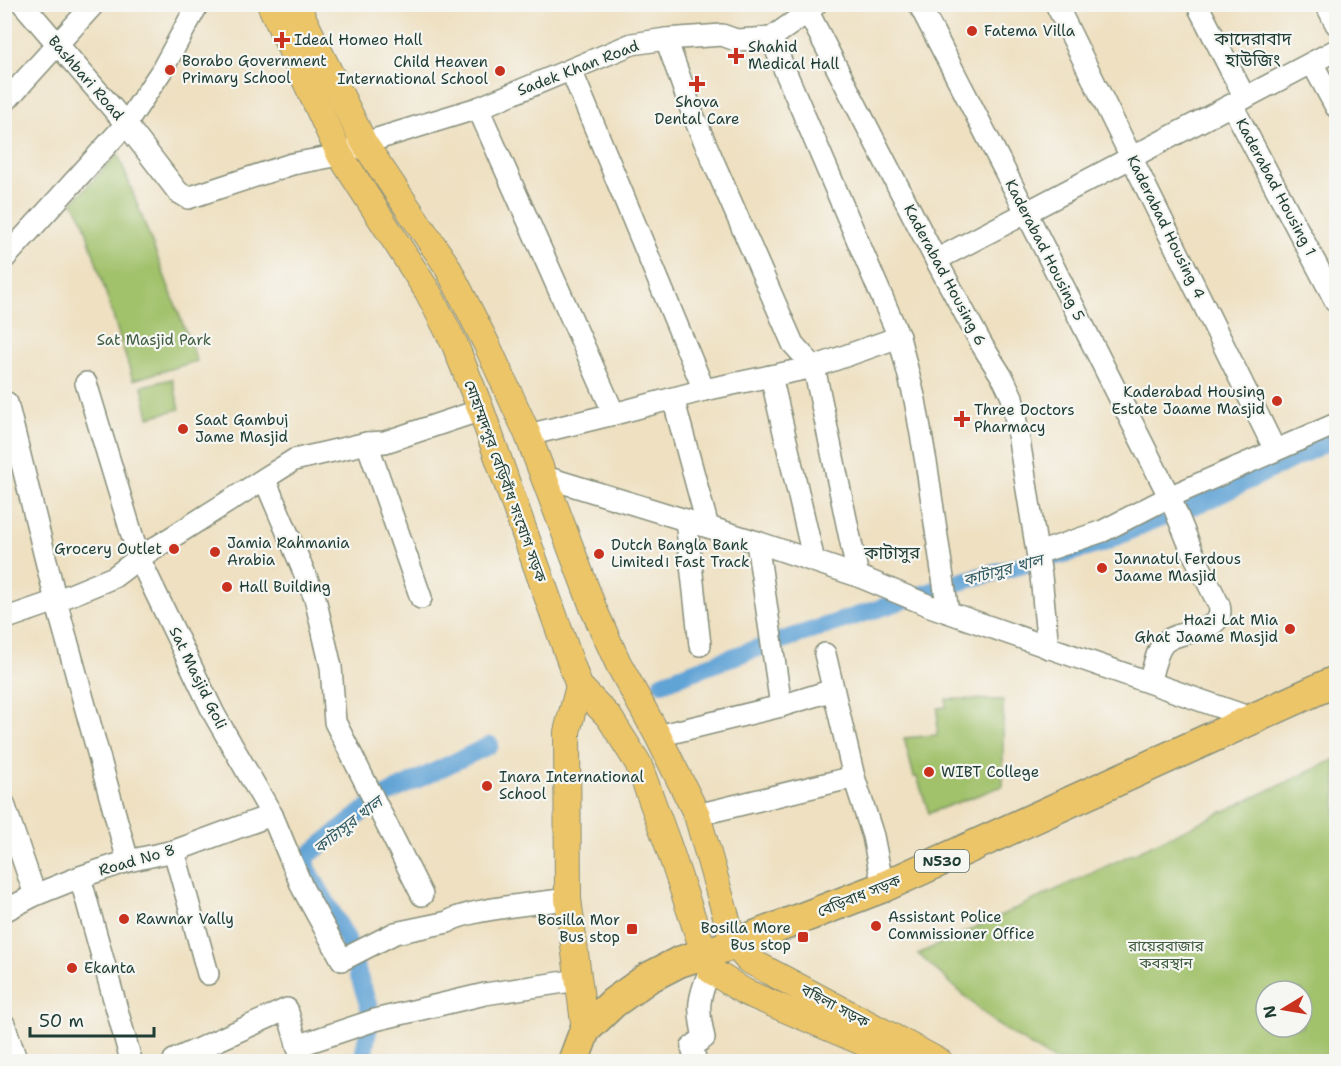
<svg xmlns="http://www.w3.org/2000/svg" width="1341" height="1066" font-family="'Shantell Sans','Noto Sans Bengali',sans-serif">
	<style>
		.green { fill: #a1c16a; stroke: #607f4f; stroke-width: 1.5; fill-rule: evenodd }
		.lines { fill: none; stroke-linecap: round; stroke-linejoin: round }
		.canal { stroke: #61a3d5; stroke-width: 18 }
		.minor-casing { stroke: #868e7a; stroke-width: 24 }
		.major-casing { stroke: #868e7a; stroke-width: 28 }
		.highway-casing { stroke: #868e7a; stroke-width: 33 }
		.minor { stroke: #fff; stroke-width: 21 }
		.major { stroke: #edc569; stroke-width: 26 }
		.highway { stroke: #edc569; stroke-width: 30 }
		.poi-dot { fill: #c8321e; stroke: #f6f6f2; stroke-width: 2 }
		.labels { text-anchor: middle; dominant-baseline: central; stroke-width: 4.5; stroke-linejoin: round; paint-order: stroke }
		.shield { fill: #f6f6f2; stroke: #60746d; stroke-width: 1.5 }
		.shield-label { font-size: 14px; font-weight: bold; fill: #1f3d34 }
		.poi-label { font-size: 15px; fill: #1f3d34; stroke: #f6f6f2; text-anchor: start }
		.street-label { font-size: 15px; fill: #1f3d34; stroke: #f6f6f2 }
		.park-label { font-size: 15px; fill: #405e42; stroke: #f6f6f2 }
		.water-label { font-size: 16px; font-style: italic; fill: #335c64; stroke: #f6f6f2 }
		.quarter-label { font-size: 18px; fill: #1f3d34; stroke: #f6f6f2 }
	</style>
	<rect width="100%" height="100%" fill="#f6f6f2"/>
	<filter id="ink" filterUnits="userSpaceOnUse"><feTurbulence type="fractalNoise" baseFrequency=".0167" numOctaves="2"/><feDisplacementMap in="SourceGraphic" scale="12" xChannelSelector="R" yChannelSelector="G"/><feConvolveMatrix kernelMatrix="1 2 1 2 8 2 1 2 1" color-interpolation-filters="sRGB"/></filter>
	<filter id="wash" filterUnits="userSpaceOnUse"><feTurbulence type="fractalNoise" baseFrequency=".008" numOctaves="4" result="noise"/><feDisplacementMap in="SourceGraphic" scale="24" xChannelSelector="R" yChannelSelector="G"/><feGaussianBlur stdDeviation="1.35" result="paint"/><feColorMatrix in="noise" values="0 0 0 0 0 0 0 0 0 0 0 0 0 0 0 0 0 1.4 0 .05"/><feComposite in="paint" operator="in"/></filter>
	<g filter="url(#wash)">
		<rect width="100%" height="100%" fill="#eee0c1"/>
		<g class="green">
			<polygon points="118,154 197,361 133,380 83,220 73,202"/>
			<polygon points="172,379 180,409 149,417 142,386"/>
			<polygon points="946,699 1003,700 1003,786 929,813 917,777 914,777 904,738 937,735 938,708 946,707"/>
			<path d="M 1336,759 L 1336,1061 L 1055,1061 L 996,1024 L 918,954 ZM 1266,991 L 1302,991 L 1302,1027 L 1266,1027 Z"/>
		</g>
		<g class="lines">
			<g class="canal">
				<polyline points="662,683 752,650 963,581 1101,544 1149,522 1209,500 1336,438"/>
				<polyline points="362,1062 371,1015 368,1004 346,937 308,870 306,857 381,797 490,745"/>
			</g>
		</g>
	</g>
	<g filter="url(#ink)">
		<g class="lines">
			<defs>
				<g id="minor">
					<polyline points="23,4 126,124 178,192 188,198 292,164 340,155 364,143 478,108 632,44 666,39 722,35 736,40 771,38 808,12 816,4"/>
					<path d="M 919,4 L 1026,212 L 1171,500 L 1192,551 L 1219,605 C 1227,635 1178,628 1164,643 C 1156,651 1153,671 1149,682"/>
					<polyline points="1056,4 1275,450"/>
					<polyline points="1197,4 1245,98"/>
					<polyline points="1326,4 1336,24"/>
					<polyline points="808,12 936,260 982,345 1004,380 1012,397 1041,576 1048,648"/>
					<polyline points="771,38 899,337 915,400 927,468 948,612"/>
					<polyline points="666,39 693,115 793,344 814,367 858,576"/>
					<polyline points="1312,63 1336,107"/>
					<polyline points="571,70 704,390"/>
					<polyline points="4,103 94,4"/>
					<polyline points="1232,105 1336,302"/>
					<polyline points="478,108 614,414"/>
					<polyline points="4,259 126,124 162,70 198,4"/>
					<polyline points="936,260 1336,50"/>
					<polyline points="771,376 814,561"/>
					<path d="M 86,383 L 139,558 L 214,714 L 272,815 L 303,889 L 342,960 L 395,933 L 448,922 C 463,910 544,902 568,899"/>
					<polyline points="673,398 708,527"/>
					<polyline points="4,404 7,403 56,601 128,861"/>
					<polyline points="528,435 614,414 704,390 814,367 899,337"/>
					<polyline points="367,443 421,598"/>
					<polyline points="542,476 757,542 858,576 930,606 1254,719"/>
					<polyline points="265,480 315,598 331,667 335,722 422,895"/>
					<polyline points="686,520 700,645"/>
					<polyline points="757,542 781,706"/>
					<polyline points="1038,553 1103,531 1169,497 1336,424"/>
					<polyline points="4,619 56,601 114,577 139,558 294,460 367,443 385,442 481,410"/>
					<polyline points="825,654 854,777 873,836 883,887"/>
					<polyline points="658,736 781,706 833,690"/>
					<polyline points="4,804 35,895"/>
					<polyline points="697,815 854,777"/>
					<polyline points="174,851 208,974"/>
					<polyline points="80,877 131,1060"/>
					<polyline points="4,911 35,895 80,877 128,861 174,851 272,815"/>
					<polyline points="4,1024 17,1062"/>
					<polyline points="297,1046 375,1020 485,994 578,980"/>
					<polyline points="174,1060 287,1009 302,1062"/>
					<path d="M 696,1062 L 692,1047 L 704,1038 C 697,1007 698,999 710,970"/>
				</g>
				<g id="major">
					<polyline points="270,4 340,155 428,292 455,345 481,410 579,686 609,717 638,763 667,842 710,970 745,992 909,1062"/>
					<polyline points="296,4 364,143 447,266 487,345 528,435 594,610 618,663 658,736 697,815 734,944 748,960 940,1062"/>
					<polyline points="579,686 567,732 568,899 585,1030"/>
				</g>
				<polyline id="highway" points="573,1062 585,1030 613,1003 648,978 679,962 734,944 883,887 1336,681"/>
			</defs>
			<use href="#minor" class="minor-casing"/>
			<use href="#major" class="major-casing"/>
			<use href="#highway" class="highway-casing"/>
			<use href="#minor" class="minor"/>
			<use href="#major" class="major"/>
			<use href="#highway" class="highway"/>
		</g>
	</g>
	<g class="poi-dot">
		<circle cx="972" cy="31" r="6"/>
		<path d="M279 31h6v6h6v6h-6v6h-6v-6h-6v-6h6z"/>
		<path d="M733 47h6v6h6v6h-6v6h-6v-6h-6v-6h6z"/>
		<circle cx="170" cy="70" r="6"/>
		<circle cx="500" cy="71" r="6"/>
		<path d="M694 75h6v6h6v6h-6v6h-6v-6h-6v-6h6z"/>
		<circle cx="1277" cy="401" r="6"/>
		<path d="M959 410h6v6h6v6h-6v6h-6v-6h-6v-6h6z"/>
		<circle cx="183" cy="429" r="6"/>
		<circle cx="174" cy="549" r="6"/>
		<circle cx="215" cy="552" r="6"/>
		<circle cx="599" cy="554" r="6"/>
		<circle cx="1102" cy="568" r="6"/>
		<circle cx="227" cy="587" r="6"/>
		<circle cx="1290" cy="629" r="6"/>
		<circle cx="929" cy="772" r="6"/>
		<circle cx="487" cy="786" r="6"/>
		<circle cx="124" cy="919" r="6"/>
		<circle cx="876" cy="926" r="6"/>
		<rect x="626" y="923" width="12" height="12" rx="3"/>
		<rect x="797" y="931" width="12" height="12" rx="3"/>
		<circle cx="72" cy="968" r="6"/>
	</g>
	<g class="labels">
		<rect class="shield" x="915" y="850" width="54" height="22" rx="4.5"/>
		<g class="shield-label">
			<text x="942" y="861">N530</text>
		</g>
		<g class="poi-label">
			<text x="984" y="31">Fatema Villa</text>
			<text x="294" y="40">Ideal Homeo Hall</text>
			<text x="748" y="47">Shahid<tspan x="748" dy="17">Medical Hall</tspan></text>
			<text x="182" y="61">Borabo Government<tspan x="182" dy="17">Primary School</tspan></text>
			<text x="488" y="62" text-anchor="end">Child Heaven<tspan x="488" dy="17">International School</tspan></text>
			<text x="697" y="102" text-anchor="middle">Shova<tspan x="697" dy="17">Dental Care</tspan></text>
			<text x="1265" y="392" text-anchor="end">Kaderabad Housing<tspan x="1265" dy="17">Estate Jaame Masjid</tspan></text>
			<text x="974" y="410">Three Doctors<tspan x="974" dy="17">Pharmacy</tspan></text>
			<text x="195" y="420">Saat Gambuj<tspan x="195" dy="17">Jame Masjid</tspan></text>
			<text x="227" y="543">Jamia Rahmania<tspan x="227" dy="17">Arabia</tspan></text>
			<text x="611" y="545">Dutch Bangla Bank<tspan x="611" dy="17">Limited। Fast Track</tspan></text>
			<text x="162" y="549" text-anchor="end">Grocery Outlet</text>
			<text x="1114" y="559">Jannatul Ferdous<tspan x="1114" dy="17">Jaame Masjid</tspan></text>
			<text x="239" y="587">Hall Building</text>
			<text x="1278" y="620" text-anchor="end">Hazi Lat Mia<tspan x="1278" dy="17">Ghat Jaame Masjid</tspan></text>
			<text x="941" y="772">WIBT College</text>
			<text x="499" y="777">Inara International<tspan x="499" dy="17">School</tspan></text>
			<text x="888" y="917">Assistant Police<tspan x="888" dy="17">Commissioner Office</tspan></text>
			<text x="136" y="919">Rawnar Vally</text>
			<text x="620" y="920" text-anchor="end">Bosilla Mor<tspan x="620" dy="17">Bus stop</tspan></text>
			<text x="791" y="928" text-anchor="end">Bosilla More<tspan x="791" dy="17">Bus stop</tspan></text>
			<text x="84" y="968">Ekanta</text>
		</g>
		<g class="street-label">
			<text transform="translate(578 68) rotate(-21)">Sadek Khan Road</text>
			<text transform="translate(86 78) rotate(49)">Bashbari Road</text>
			<text transform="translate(1276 187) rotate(62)">Kaderabad Housing 1</text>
			<text transform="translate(1166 227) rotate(64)">Kaderabad Housing 4</text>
			<text transform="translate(1045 250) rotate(63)">Kaderabad Housing 5</text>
			<text transform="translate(945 275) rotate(62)">Kaderabad Housing 6</text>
			<text transform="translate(505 481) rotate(70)">মোহাম্মদপুর বেড়িবাঁধ সংযোগ সড়ক</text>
			<text transform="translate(198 678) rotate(64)">Sat Masjid Goli</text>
			<text transform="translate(137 860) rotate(-16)">Road No 8</text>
			<text transform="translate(859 896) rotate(-22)">বেড়িবাধ সড়ক</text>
			<text transform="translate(835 1006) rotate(28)">বছিলা সড়ক</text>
		</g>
		<g class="park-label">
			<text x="154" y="340">Sat Masjid Park</text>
			<text x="1166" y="946">রায়েরবাজার<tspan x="1166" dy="17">কবরস্থান</tspan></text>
		</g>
		<g class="water-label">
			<text transform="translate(1003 570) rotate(-15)">কাটাসুর খাল</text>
			<text transform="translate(348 825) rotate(-38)">কাটাসুর খাল</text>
		</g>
		<g class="quarter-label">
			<text x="1253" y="39">কাদেরাবাদ<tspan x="1253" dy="21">হাউজিং</tspan></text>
			<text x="892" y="553">কাটাসুর</text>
		</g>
	</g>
	<rect width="1341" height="1066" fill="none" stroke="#f6f6f2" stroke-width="24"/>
	<g transform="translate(1284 1009) rotate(259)"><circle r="28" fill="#f6f6f2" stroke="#a0aca6" stroke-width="1.5"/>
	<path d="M0-4.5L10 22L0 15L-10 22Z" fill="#c8321e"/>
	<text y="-9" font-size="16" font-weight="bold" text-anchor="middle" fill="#1f3d34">N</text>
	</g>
	<path d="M30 1027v9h124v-9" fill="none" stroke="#1f3d34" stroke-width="3"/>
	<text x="39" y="1027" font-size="18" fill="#1f3d34" stroke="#f6f6f2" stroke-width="4.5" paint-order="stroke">50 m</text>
</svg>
